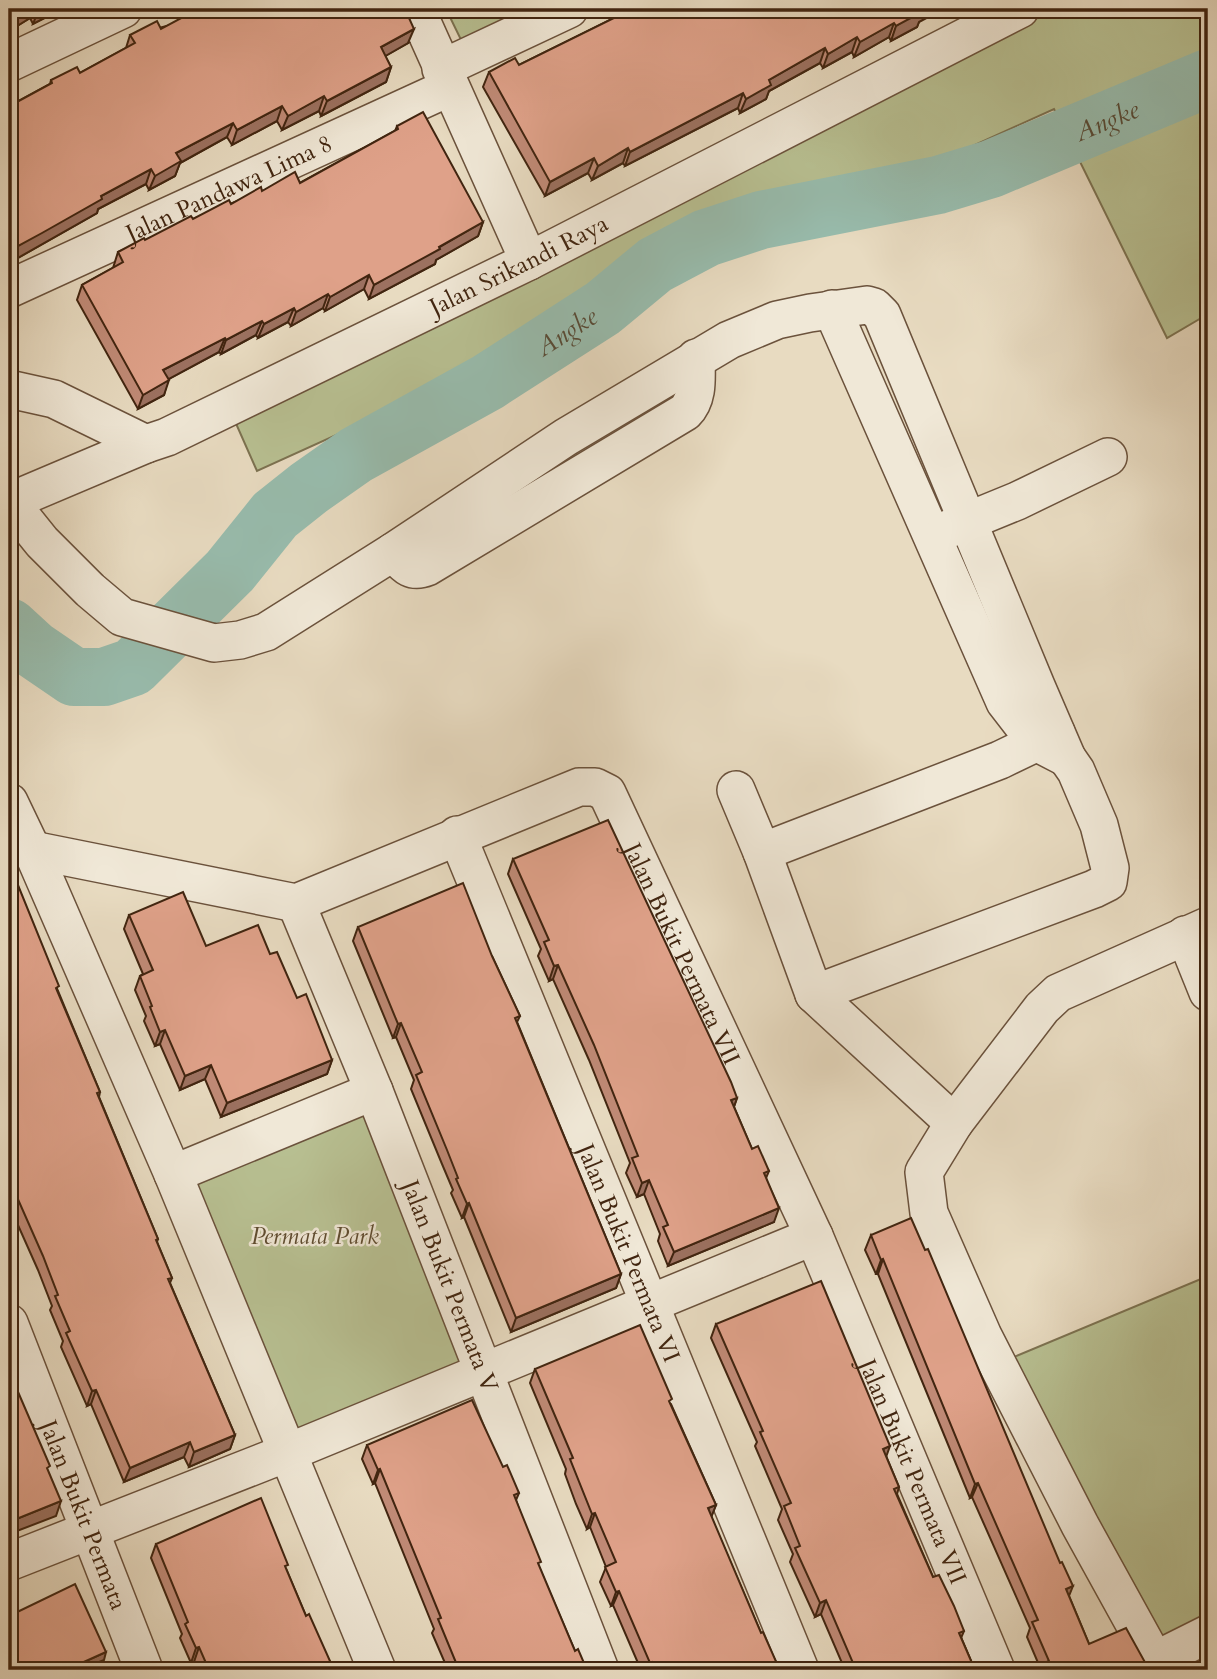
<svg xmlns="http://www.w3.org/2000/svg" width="1217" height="1679" font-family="Cardo,serif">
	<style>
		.green { fill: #b8c092; stroke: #7c7251; stroke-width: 2 }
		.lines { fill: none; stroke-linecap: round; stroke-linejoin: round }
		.river { stroke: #98bcad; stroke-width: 58 }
		.minor-casing { stroke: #6b523c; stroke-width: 40 }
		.minor { stroke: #f0e8d7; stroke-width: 37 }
		.wall { fill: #c08a76; stroke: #412510; stroke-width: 2 }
		.shaded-wall { fill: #9c7160; stroke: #412510; stroke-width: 2 }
		.building { fill: #dfa189; stroke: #412510; stroke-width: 2 }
		.labels { text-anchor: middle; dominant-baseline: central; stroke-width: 5; stroke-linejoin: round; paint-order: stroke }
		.street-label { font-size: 24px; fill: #412510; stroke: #f0e8d7 }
		.park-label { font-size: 24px; font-style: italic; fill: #5f4c30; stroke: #f0e8d7 }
		.water-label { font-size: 26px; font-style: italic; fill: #574b37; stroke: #f0e8d7 }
	</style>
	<rect width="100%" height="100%" fill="#e8dbc1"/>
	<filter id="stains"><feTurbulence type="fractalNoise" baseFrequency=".00286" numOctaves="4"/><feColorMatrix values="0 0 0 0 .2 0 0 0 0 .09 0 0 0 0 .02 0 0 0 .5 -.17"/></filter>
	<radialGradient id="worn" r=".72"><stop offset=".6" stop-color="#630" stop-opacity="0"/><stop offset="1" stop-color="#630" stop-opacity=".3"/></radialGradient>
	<g class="green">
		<polygon points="446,9 542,9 465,48"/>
		<polygon points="999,9 1165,9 1170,15 1178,9 1208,9 1208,314 1167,338 1054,109 257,471 226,401"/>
		<polygon points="374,1091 484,1371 289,1452 173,1174"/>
		<polygon points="1208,1276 1208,1639 1158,1667 997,1364"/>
	</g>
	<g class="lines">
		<path class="river" id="s1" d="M 9,627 L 33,649 L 74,677 L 104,677 L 133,667 L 230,571 L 275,515 L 309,488 L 356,455 L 488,382 L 603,308 L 655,265 L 706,238 L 761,220 L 938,185 L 991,169 L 1208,78"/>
		<defs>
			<g id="minor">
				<polyline points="416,9 529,261"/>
				<polyline points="9,63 123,9"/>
				<polyline points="441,69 569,9"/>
				<path id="s2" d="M 9,289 L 450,87"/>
				<polyline points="832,309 1005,702 1036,742 1067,758"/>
				<path id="s3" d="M 9,389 L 54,399 L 146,444 L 167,437 L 529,261 L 1020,9"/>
				<polyline points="9,501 42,542 90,590 122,617 214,643 240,640 266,632 393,552 566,437 729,340 777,320 810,313 867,305 874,307 882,315 1036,686 1067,758 1076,771 1099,825 1110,868 1108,882 1094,889 814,994"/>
				<polyline points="9,502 146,444"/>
				<polyline points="946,530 1017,501 1108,457"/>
				<path d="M 393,552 C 404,564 410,574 427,567 L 685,412 C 699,398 696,377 696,358"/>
				<polyline points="736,790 762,852 814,994 954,1123"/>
				<polyline points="9,802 32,850 173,1174 377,1670"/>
				<path id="s4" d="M 457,835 L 800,1670"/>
				<path id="s5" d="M 32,850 L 296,903 L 579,787 L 595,787 L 607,793 L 814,1236 L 996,1670"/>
				<polyline points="762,852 1000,760 1056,733"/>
				<path id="s6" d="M 296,903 L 374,1091 L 600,1670"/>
				<polyline points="1185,935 1208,992"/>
				<polyline points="173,1174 374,1091"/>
				<path id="s7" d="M 9,1323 L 144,1670"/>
				<polyline points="9,1562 289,1452 814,1236"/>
				<polyline points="1154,1661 1208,1634"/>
				<polyline points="1160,1670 1080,1525 983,1336 929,1213 924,1172 954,1123 1042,1008 1058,993 1208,926"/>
			</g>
		</defs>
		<use href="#minor" class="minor-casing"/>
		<use href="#minor" class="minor"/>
	</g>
	<g class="wall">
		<polygon points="9,9 62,9 33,24 30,18 9,31"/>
		<polygon points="632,9 919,22 917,27 891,41 889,37 854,57 852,52 823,68 820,63 769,91 766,99 740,113 738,108 625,166 623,163 592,180 588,173 545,196 483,87 489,72 519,65"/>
		<polygon points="207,16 408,43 385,56 391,67 386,82 321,116 319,111 282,130 277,121 232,145 227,137 180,163 175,176 149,190 146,184 98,209 97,213 9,263 9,109 14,106 15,103 50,84 51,80 80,73 126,48 130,35"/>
		<polygon points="397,126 483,222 478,236 436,260 435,264 369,299 364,289 325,311 323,308 291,326 288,322 258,338 256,335 221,354 219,352 168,379 164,395 138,409 77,300 82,285 113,268 118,252 193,219 262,191 300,183 395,131"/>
		<polygon points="513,859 737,1098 734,1107 752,1149 769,1171 766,1178 774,1222 668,1266 658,1241 660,1234 644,1194 637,1197 626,1173 630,1163 589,1060 553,979 549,981 538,956 541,949 508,874"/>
		<polygon points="9,863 58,991 100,1092 99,1097 158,1239 157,1242 172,1278 170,1283 235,1435 230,1449 189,1467 184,1457 124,1482 91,1404 87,1406 61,1347 63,1341 50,1310 52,1306 38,1270 9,1205"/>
		<polygon points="129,915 206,946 270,954 332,1060 327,1074 221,1117 205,1079 180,1090 160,1044 155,1046 144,1021 146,1016 135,990 140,976 143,974 124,929"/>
		<polygon points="358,927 492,956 520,1016 517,1022 621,1274 616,1288 511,1332 464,1217 462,1218 451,1193 453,1190 442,1164 411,1089 414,1080 396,1037 393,1038 353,941"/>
		<polygon points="871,1235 1069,1596 1089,1644 1147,1666 1151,1670 1033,1670 1035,1667 1039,1665 1027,1637 1030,1628 972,1497 970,1498 878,1274 876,1274 865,1250"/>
		<polygon points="716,1324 886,1456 899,1487 897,1494 933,1577 964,1631 961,1638 975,1670 845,1670 821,1614 815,1617 790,1562 793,1554 778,1520 782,1509 755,1446 757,1442 711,1338"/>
		<polygon points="535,1369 671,1404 716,1505 711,1517 761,1633 778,1666 783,1670 641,1670 613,1605 611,1606 600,1582 606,1567 590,1527 587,1529 576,1504 565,1474 566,1469 530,1383"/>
		<polygon points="367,1445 503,1467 519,1493 516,1500 539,1567 575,1651 587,1670 448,1670 432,1633 434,1629 375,1483 373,1484 362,1459"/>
		<polygon points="156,1544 286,1569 306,1616 334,1670 197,1670 194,1662 191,1663 180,1638 182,1634 151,1558"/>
	</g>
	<g class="shaded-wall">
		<polygon points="27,9 34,9 30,18 9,31 9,19"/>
		<polygon points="39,9 62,9 33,24"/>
		<polygon points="921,9 943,9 919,22 917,27 891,41 896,26"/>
		<polygon points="894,23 889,37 854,57 860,42"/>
		<polygon points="414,29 408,43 375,62 381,47"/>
		<polygon points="857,37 852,52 823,68 828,54"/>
		<polygon points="825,48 820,63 769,91 766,99 740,113 746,99 769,80"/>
		<polygon points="391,67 386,82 321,116 327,101"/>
		<polygon points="743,93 738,108 625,166 630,152"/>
		<polygon points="324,96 319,111 282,130 288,116"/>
		<polygon points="282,106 277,121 232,145 237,130"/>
		<polygon points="233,123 227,137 180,163 175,176 149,190 155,176 176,153"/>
		<polygon points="628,148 623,163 592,180 598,166"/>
		<polygon points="594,158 588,173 545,196 550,182"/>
		<polygon points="151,169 146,184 98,209 97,213 9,263 9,251 101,196"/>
		<polygon points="483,222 478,236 436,260 435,264 369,299 374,285"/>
		<polygon points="369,275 364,289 325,311 330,297"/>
		<polygon points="328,294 323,308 291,326 296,312"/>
		<polygon points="294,308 288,322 258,338 264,324"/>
		<polygon points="262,321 256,335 221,354 226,340"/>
		<polygon points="225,338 219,352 158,385 163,370"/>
		<polygon points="169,380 164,395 138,409 143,395"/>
		<polygon points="558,965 553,979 549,981 554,966"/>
		<polygon points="401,1023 396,1037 393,1038 398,1024"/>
		<polygon points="165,1030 160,1044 155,1046 160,1032"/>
		<polygon points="332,1060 327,1074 221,1117 227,1103"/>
		<polygon points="211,1065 205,1079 180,1090 185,1076"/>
		<polygon points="737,1098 732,1112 731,1100"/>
		<polygon points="649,1180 644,1194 637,1197 642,1183"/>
		<polygon points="469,1203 464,1217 462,1218 467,1204"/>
		<polygon points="779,1208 774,1222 668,1266 674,1252"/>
		<polygon points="883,1259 878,1274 876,1274 881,1260"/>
		<polygon points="621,1274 616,1288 511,1332 516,1318"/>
		<polygon points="96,1390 91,1404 87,1406 92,1391"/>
		<polygon points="235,1435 230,1449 189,1467 194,1452"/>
		<polygon points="190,1442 184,1457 124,1482 130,1468"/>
		<polygon points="890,1446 885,1460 883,1449"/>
		<polygon points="380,1469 375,1483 373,1484 378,1470"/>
		<polygon points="978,1483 972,1497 970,1498 975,1484"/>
		<polygon points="61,1501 56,1516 9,1534 9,1522"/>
		<polygon points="716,1505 710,1520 708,1508"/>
		<polygon points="595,1513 590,1527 587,1529 592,1514"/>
		<polygon points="1073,1586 1067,1601 1066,1589"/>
		<polygon points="619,1591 613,1605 611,1606 616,1592"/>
		<polygon points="826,1600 821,1614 815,1617 820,1603"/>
		<polygon points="199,1647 194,1662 191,1663 196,1648"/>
		<polygon points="106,1652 104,1660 80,1670 66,1670"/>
	</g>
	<g class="building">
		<polygon points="9,9 27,9 9,19"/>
		<polygon points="198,9 203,9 207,16 221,9 405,9 414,29 381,47 391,67 327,101 324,96 288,116 282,106 237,130 233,123 176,153 181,161 155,176 151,169 101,196 102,199 42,233 9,251 9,109 16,105 15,103 52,83 51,80 77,67 80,73 135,43 130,35 157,21 161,29"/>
		<polygon points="632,9 921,9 922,12 896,26 894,23 860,42 857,37 828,54 825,48 769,80 771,85 746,99 743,93 630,152 628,148 598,166 594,158 550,182 489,72 515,58 519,65"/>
		<polygon points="423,112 483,222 439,247 440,249 374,285 369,275 330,297 328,294 296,312 294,308 264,324 262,321 226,340 225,338 163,370 169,380 143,395 82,285 123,262 118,252 144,238 145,240 191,216 193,219 229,200 231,204 261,187 262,191 295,172 300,183 398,129 397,126"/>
		<polygon points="608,820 731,1082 737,1098 731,1100 752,1149 758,1146 769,1171 764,1173 779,1208 674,1252 663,1227 668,1225 649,1180 642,1183 632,1158 638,1156 594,1045 558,965 554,966 544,942 549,940 513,859"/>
		<polygon points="9,863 59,986 56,988 100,1092 97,1093 158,1239 156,1240 172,1278 168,1279 235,1435 194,1452 190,1442 130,1468 96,1390 92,1391 66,1333 70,1331 55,1296 58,1295 43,1256 9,1179"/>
		<polygon points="463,883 492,956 520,1016 515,1018 621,1274 516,1318 469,1203 467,1204 456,1179 458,1178 447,1150 416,1075 422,1072 401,1023 398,1024 358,927"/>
		<polygon points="183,892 206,946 258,925 270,954 277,952 297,998 306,994 332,1060 227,1103 211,1065 185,1076 165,1030 160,1032 150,1007 152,1006 140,976 153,970 129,915"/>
		<polygon points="911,1218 925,1250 928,1249 1060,1563 1062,1562 1073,1586 1066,1589 1089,1644 1126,1628 1147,1666 1151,1670 1036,1670 1035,1667 1049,1661 1032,1622 1038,1620 978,1483 975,1484 883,1259 881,1260 871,1235"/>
		<polygon points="821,1281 890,1446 883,1449 899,1487 894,1489 933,1577 939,1575 954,1606 964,1631 959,1633 975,1670 856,1670 826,1600 820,1603 795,1548 800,1546 784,1506 791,1503 760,1432 763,1431 716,1324"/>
		<polygon points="640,1325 672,1399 669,1401 716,1505 708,1508 761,1633 763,1632 778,1666 781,1665 783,1670 656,1670 652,1662 650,1663 619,1591 616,1592 605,1567 616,1562 595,1513 592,1514 570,1459 573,1458 535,1369"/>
		<polygon points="9,1371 50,1466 47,1468 61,1501 9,1522"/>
		<polygon points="472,1400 503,1467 507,1465 519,1493 514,1495 541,1562 538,1563 575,1651 578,1649 587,1670 459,1670 438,1619 441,1618 380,1469 378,1470 367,1445"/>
		<polygon points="261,1498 288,1565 285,1566 306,1616 309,1614 334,1670 209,1670 199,1647 196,1648 185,1624 188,1622 156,1544"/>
		<polygon points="75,1584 106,1652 66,1670 9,1670 9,1616"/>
	</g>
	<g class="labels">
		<g class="street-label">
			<text stroke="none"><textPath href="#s2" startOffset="242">Jalan Pandawa Lima 8</textPath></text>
			<text stroke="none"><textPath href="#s3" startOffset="562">Jalan Srikandi Raya</textPath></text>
			<text stroke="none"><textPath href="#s5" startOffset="782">Jalan Bukit Permata VII</textPath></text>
			<text stroke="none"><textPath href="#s4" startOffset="452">Jalan Bukit Permata VI</textPath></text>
			<text stroke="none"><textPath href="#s6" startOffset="413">Jalan Bukit Permata V</textPath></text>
			<text stroke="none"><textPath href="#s5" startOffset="1349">Jalan Bukit Permata VII</textPath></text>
			<text stroke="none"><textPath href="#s7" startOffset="206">Jalan Bukit Permata</textPath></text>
		</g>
		<g class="park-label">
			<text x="315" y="1236">Permata Park</text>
		</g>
		<g class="water-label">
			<text stroke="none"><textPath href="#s1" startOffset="1284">Angke</textPath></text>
			<text stroke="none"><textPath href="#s1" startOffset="696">Angke</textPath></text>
		</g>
	</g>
	<rect width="1217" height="1679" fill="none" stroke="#e8dbc1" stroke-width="35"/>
	<rect x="10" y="10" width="1196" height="1658" fill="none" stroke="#412510" stroke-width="3.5"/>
	<rect x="18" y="18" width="1182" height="1644" fill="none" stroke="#412510" stroke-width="2"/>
	<rect width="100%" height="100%" filter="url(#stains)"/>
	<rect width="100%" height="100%" fill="url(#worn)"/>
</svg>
